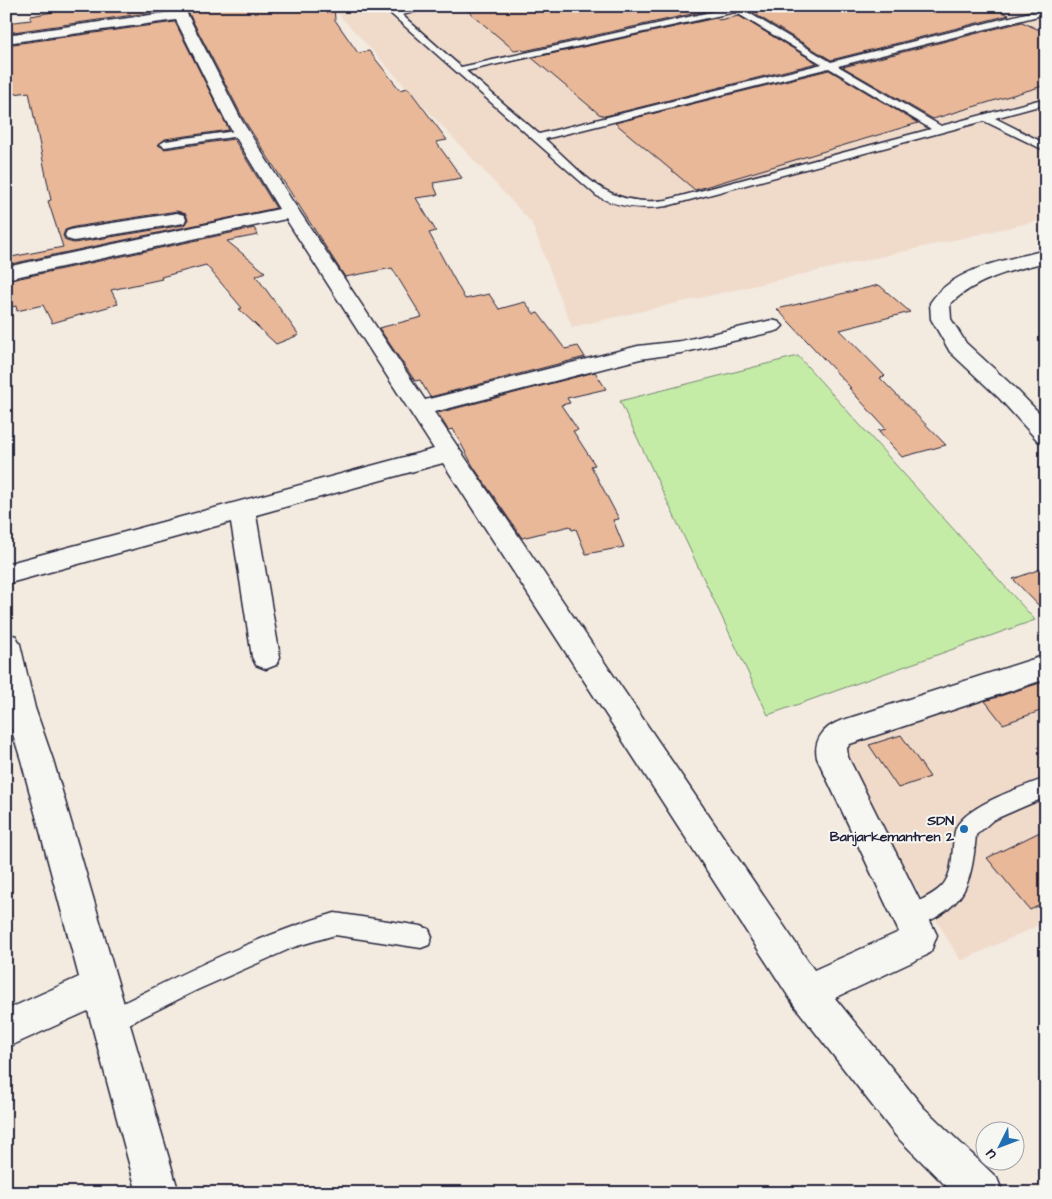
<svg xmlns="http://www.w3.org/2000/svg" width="1052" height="1199" font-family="'Architects Daughter',sans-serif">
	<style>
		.built { fill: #f0dbcb }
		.green { fill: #c5eca7; stroke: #748771 }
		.building { fill: #e9b899; stroke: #22223b; fill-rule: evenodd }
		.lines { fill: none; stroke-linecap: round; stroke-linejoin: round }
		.lane-casing { stroke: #22223b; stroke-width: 3 }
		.street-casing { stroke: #22223b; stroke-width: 3 }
		.lane { fill: #f6f6f2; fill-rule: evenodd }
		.street { fill: #f6f6f2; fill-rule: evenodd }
		.poi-dot { fill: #1f6fb2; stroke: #f6f6f2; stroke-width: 2 }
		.labels { text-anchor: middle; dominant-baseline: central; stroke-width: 4; stroke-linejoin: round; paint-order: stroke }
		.poi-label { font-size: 14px; font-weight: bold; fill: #22223b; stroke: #f6f6f2; text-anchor: end }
	</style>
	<rect width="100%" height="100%" fill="#f3eae0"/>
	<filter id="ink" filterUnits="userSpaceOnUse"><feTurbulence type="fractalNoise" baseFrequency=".02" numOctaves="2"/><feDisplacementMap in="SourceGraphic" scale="10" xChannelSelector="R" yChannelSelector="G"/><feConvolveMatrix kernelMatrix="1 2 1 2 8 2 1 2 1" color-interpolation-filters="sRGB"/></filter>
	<g filter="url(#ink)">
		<g class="built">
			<polygon points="331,6 1046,6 1046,219 572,327 531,222"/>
			<polygon points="1046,657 1046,922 961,961 825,737"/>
		</g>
		<polygon class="green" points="798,356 1035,620 768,715 620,401"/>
		<g class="building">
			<polygon points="58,6 167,6 169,10 6,33 6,23 31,20 31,16 58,11"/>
			<polygon points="185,6 334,6 335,20 358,53 369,51 400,90 408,88 447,140 436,142 462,178 433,183 438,195 416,198 436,231 429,233 465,299 489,294 499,309 525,302 534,314 538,313 565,349 578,346 585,357 430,397 420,380 415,381 379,328 422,317 392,268 345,277 244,120"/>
			<polygon points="462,6 697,6 705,11 524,51 521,49 514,50"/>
			<polygon points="783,6 989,6 1009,15 831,60 753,13"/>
			<polygon points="739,16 817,63 605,116 599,114 532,58 716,18 719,20"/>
			<path d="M 175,22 L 229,130 L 165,139 L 158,145 L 165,149 L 234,139 L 276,208 L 6,265 L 6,258 L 63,247 L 48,201 L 51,200 L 29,92 L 6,95 L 6,45 ZM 177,211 L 186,214 L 188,220 L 184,225 L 74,243 L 66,241 L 63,236 L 65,230 L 74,227 Z"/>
			<polygon points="1022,22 1046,33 1046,85 933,119 843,67"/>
			<polygon points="829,70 918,123 695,190 615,123"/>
			<polygon points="254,228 258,235 227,241 265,272 256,276 299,335 276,344 239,309 242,308 206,265 161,277 162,279 111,290 118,304 52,323 43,305 17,311 16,306 6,308 6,281"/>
			<polygon points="879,285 910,312 840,330 885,376 880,378 946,445 902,457 878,431 886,429 849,388 851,388 777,309"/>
			<polygon points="595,372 606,389 567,398 570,403 561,405 578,430 573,431 595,465 591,466 619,519 613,520 624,547 586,554 576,529 572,530 570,526 522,538 473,466 453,429 448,430 438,413"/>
			<polygon points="1046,567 1046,613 1013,579"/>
			<polygon points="1046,681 1046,709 1003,724 985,701"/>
			<polygon points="901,735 930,777 898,788 869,745"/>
			<polygon points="1046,829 1046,902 1030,910 987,858"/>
		</g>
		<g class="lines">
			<defs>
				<g id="lane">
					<path d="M 382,6 L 391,6 L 397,11 L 418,6 L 436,6 L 402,15 L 461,67 L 729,8 L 728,6 L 755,6 L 744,10 L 831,62 L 1046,8 L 1046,14 L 838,66 L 941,126 L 1046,98 L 1046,104 L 995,118 L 1046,144 L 1046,151 L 984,121 L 667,206 C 642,210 620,208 597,196 ZM 735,12 L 822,64 L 539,134 L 466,71 ZM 829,68 L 931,129 L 666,200 C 607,208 585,175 545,139 Z"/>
					<polygon points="242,130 247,133 246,135 165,147 160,144 165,141"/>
					<path d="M 1046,778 L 1046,797 L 993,820 L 976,835 C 971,889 964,908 911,929 L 903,926 L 900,918 C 906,903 930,899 942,886 C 955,872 951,849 955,831 C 961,807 1024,786 1046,778 Z"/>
					<path d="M 335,913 L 421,926 L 429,929 L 432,937 L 429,945 L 421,948 L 335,935 L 294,947 L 197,990 L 109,1034 L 101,1030 L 97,1022 L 101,1014 C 177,976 253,937 335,913 Z"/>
				</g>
				<g id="street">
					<path d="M 169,6 L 183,6 L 242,121 L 291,199 L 425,400 L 638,346 L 681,341 L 772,320 L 779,322 L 783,326 L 779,330 L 772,332 L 681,353 L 640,359 L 434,412 L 814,970 L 899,932 L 817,758 C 813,740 824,727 840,721 L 1046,655 L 1046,679 L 850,744 L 847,748 L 848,757 L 937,935 L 931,951 L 927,955 L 835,998 L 924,1108 L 997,1178 L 1003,1193 L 953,1193 L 896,1136 L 794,1005 L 443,463 L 256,515 L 280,657 L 276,665 L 266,669 L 256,665 L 252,657 L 231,522 L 6,584 L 6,564 L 434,449 L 286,219 L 6,279 L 6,267 L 279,209 L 226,121 L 176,20 L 6,43 L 6,35 L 172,12 Z"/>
					<polygon points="177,213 184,215 186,219 184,223 74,241 67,239 65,235 67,231 74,229"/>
					<path d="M 1046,250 L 1046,262 C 1012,270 976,279 950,304 L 951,319 L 966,343 L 1015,388 L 1046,420 L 1046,443 L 1038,441 L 999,398 L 950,352 L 931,319 L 930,303 C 954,267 1007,260 1046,250 Z"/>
					<polygon points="6,633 16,636 20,644 35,708 53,760 179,1193 137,1193 88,1011 6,1048 6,1010 79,977 21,760 6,712"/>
				</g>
			</defs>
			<use href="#lane" class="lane-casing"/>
			<use href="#street" class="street-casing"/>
			<use href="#lane" class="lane"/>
			<use href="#street" class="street"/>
		</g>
	</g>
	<circle class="poi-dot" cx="964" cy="829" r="5"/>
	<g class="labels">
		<g class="poi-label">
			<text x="954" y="821">SDN<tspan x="954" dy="16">Banjarkemantren 2</tspan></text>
		</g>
	</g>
	<rect width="1052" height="1199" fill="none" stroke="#f6f6f2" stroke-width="25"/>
	<rect x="12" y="12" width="1027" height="1174" fill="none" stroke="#22223b" stroke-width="2" filter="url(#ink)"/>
	<g transform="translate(1000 1146) rotate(228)"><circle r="24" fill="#f6f6f2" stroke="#a1a1a9"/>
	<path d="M0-4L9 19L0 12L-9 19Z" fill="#1f6fb2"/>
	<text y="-8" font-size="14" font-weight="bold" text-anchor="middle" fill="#22223b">U</text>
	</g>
</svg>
